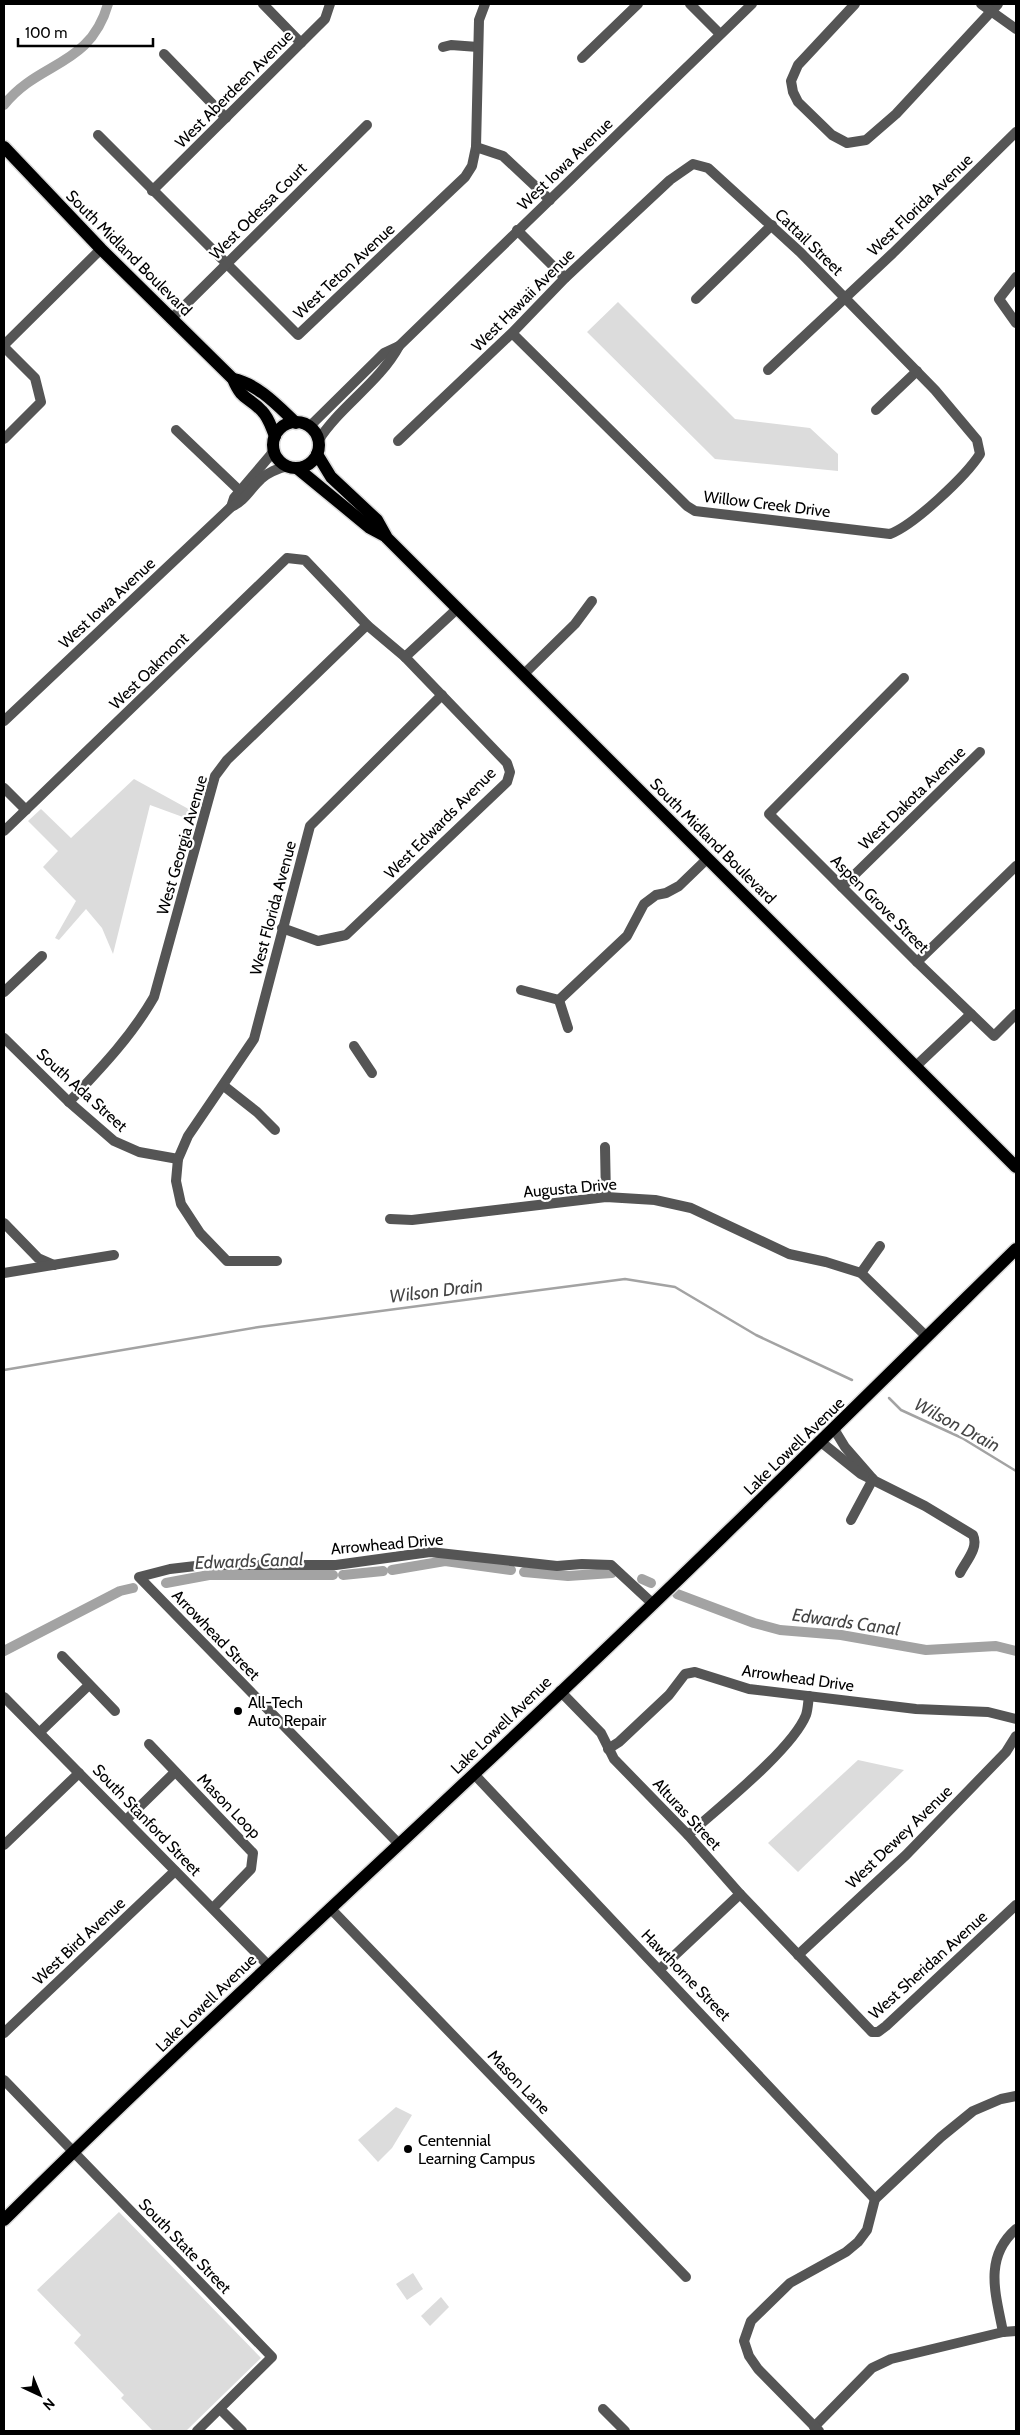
<svg xmlns="http://www.w3.org/2000/svg" width="1020" height="2435" font-family="Cabin,sans-serif">
	<style>
		.green { fill: #dcdcdc }
		.lines { fill: none; stroke-linecap: round; stroke-linejoin: round }
		.stream { stroke: #a3a3a3; stroke-width: 2.5 }
		.canal { stroke: #a3a3a3; stroke-width: 10 }
		.major-casing { stroke: #dbdbdb; stroke-width: 15 }
		.minor { stroke: #555; stroke-width: 10 }
		.major { stroke: #000; stroke-width: 12 }
		.poi-dot { fill: #000; stroke: #fff; stroke-width: 2 }
		.labels { text-anchor: middle; dominant-baseline: central; stroke-width: 4.5; stroke-linejoin: round; paint-order: stroke }
		.street-label { font-size: 16px; fill: #000; stroke: #fff }
		.poi-label { font-size: 16px; fill: #000; stroke: #fff; text-anchor: start }
		.water-label { font-size: 18px; font-style: italic; fill: #444; stroke: #fff }
	</style>
	<rect width="100%" height="100%" fill="#fff"/>
	<g class="green">
		<polygon points="618,302 735,419 810,428 838,454 838,471 715,459 587,332"/>
		<polygon points="134,779 194,812 191,820 150,805 113,954 102,928 86,909 59,940 55,938 76,901 43,867 58,851 28,821 41,809 71,838"/>
		<polygon points="858,1760 904,1770 798,1872 768,1843"/>
		<polygon points="396,2107 412,2115 392,2148 378,2162 358,2140"/>
		<polygon points="119,2212 261,2358 186,2431 153,2431 121,2398 124,2395 74,2343 81,2335 37,2290"/>
		<polygon points="413,2273 423,2289 407,2300 396,2284"/>
		<polygon points="441,2297 449,2307 430,2326 421,2316"/>
	</g>
	<g class="lines">
		<g class="stream">
			<polyline points="4,1370 259,1327 625,1279 675,1287 756,1335 852,1380"/>
			<polyline points="889,1398 901,1410 962,1438 1016,1471"/>
		</g>
		<g class="canal">
			<path d="M 4,105 C 39,61 90,67 108,4"/>
			<polyline points="392,1570 445,1561 511,1570"/>
			<polyline points="524,1572 568,1576 612,1573"/>
			<polyline points="343,1575 383,1571"/>
			<polyline points="642,1579 651,1583"/>
			<polyline points="166,1583 209,1575 333,1575"/>
			<polyline points="677,1594 754,1623 780,1630 841,1635 926,1650 996,1646 1016,1651"/>
			<polyline points="4,1651 120,1591 133,1588"/>
		</g>
		<defs>
			<g id="major">
				<path d="M 4,147 L 101,249 L 233,379 C 242,401 248,396 262,411 C 269,418 271,427 275,436"/>
				<path d="M 233,379 C 258,384 278,406 296,423"/>
				<circle cx="296" cy="445" r="23"/>
				<polyline points="317,454 331,477 377,520 387,538 1016,1167"/>
				<polyline points="297,468 370,528 385,536"/>
				<path d="M 4,2220 C 157,2068 317,1922 474,1774 C 658,1602 837,1425 1016,1249"/>
			</g>
		</defs>
		<use href="#major" class="major-casing"/>
		<g class="minor">
			<polyline points="263,4 301,43"/>
			<polyline points="690,4 720,34"/>
			<polyline points="855,4 798,65 791,81 793,92 798,102 832,135 847,143 866,140 896,114 998,4"/>
			<polyline points="981,4 1016,29"/>
			<polyline points="443,47 451,45 478,47"/>
			<polyline points="164,54 226,118"/>
			<polyline points="582,58 638,4"/>
			<polyline points="98,135 298,335 465,177 472,166 476,147 479,20 485,4"/>
			<polyline points="476,147 503,156 550,200"/>
			<polyline points="152,191 325,19 330,4"/>
			<polyline points="517,230 565,278"/>
			<polyline points="1016,277 999,299 1016,323"/>
			<polyline points="696,299 772,225"/>
			<polyline points="171,319 367,125"/>
			<polyline points="4,345 101,249"/>
			<polyline points="4,347 35,378 41,402 4,439"/>
			<polyline points="768,370 893,253 1016,132"/>
			<polyline points="876,410 917,371"/>
			<polyline points="309,427 384,353 399,346"/>
			<polyline points="176,430 240,491"/>
			<path d="M 318,441 C 340,406 379,383 399,346 L 752,4"/>
			<path d="M 398,441 L 512,333 L 565,278 L 670,180 L 693,164 L 708,168 L 800,252 L 935,390 L 977,440 L 980,454 C 966,476 914,525 890,534 L 695,511 L 687,506 L 512,333"/>
			<polyline points="231,507 234,498 274,451"/>
			<polyline points="405,657 458,608"/>
			<polyline points="524,674 575,624 592,601"/>
			<polyline points="904,678 769,814 917,962 994,1036 1016,1014"/>
			<path d="M 4,721 L 231,507 C 245,501 250,489 261,479 C 268,472 277,469 287,466"/>
			<polyline points="4,788 26,810"/>
			<polyline points="4,831 287,558 305,560 367,625 405,657 507,763 510,772 507,782 346,935 318,941 282,928"/>
			<polyline points="842,887 980,752"/>
			<polyline points="917,962 1016,866"/>
			<polyline points="521,990 559,1000"/>
			<polyline points="4,992 42,956"/>
			<polyline points="559,1000 627,936 644,904 656,895 666,893 679,886 707,859"/>
			<polyline points="559,1000 568,1028"/>
			<polyline points="4,1038 69,1102 114,1141 139,1152 178,1159"/>
			<polyline points="354,1046 372,1073"/>
			<polyline points="916,1066 971,1014"/>
			<polyline points="224,1086 257,1112 275,1130"/>
			<path d="M 69,1102 C 101,1068 131,1037 154,997 L 215,776 L 227,760 L 367,625"/>
			<polyline points="605,1147 606,1197"/>
			<polyline points="390,1219 412,1220 606,1197 655,1200 691,1208 789,1254 826,1262 861,1273 927,1337"/>
			<polyline points="4,1223 38,1258 54,1265"/>
			<polyline points="277,1261 227,1261 200,1233 181,1204 176,1181 178,1159 188,1136 254,1039 310,826 442,695"/>
			<polyline points="4,1273 114,1255"/>
			<polyline points="861,1273 880,1246"/>
			<polyline points="834,1429 845,1447 872,1478"/>
			<path d="M 821,1442 L 861,1474 L 925,1506 L 973,1535 C 979,1548 966,1561 960,1573"/>
			<polyline points="851,1520 873,1479"/>
			<polyline points="62,1656 115,1711"/>
			<polyline points="560,1691 601,1733 614,1759 688,1835 740,1894 872,2032 878,2032 886,2026 1016,1905"/>
			<polyline points="4,1697 268,1965"/>
			<polyline points="40,1732 89,1685"/>
			<polyline points="149,1744 253,1853 251,1869 213,1908"/>
			<polyline points="608,1749 619,1742 669,1695 685,1674 695,1672 749,1689 916,1709 988,1712 1016,1719"/>
			<polyline points="474,1774 875,2199"/>
			<polyline points="126,1820 175,1772"/>
			<path d="M 688,1835 C 718,1808 792,1750 806,1715 C 808,1709 808,1702 809,1696"/>
			<polyline points="398,1843 139,1577 170,1569 204,1565 336,1565 430,1552 557,1566 582,1564 611,1565 652,1603"/>
			<polyline points="4,1845 79,1773"/>
			<polyline points="330,1908 686,2277"/>
			<polyline points="798,1955 906,1855 1006,1752 1016,1736"/>
			<polyline points="660,1969 740,1894"/>
			<polyline points="4,2033 175,1871"/>
			<polyline points="4,2080 272,2357 197,2431"/>
			<path d="M 1003,2332 C 996,2295 983,2258 1016,2229"/>
			<polyline points="220,2409 242,2431"/>
			<polyline points="603,2409 625,2431"/>
			<polyline points="814,2427 872,2368 891,2359 1003,2332 1016,2331"/>
			<polyline points="819,2431 758,2369 749,2356 744,2341 751,2321 790,2283 846,2252 858,2242 867,2230 875,2199 941,2137 973,2111 1001,2099 1016,2096"/>
		</g>
		<use href="#major" class="major"/>
	</g>
	<g class="poi-dot">
		<circle cx="238" cy="1711" r="5"/>
		<circle cx="408" cy="2149" r="5"/>
	</g>
	<g class="labels">
		<g class="street-label">
			<text transform="translate(234 89) rotate(-45)">West Aberdeen Avenue</text>
			<text transform="translate(565 164) rotate(-44)">West Iowa Avenue</text>
			<text transform="translate(920 205) rotate(-44)">West Florida Avenue</text>
			<text transform="translate(258 211) rotate(-45)">West Odessa Court</text>
			<text transform="translate(809 242) rotate(44)">Cattail Street</text>
			<text transform="translate(129 253) rotate(45)">South Midland Boulevard</text>
			<text transform="translate(344 271) rotate(-43)">West Teton Avenue</text>
			<text transform="translate(523 300) rotate(-45)">West Hawaii Avenue</text>
			<text transform="translate(767 504) rotate(7)">Willow Creek Drive</text>
			<text transform="translate(107 603) rotate(-43)">West Iowa Avenue</text>
			<text transform="translate(149 671) rotate(-44)">West Oakmont</text>
			<text transform="translate(912 798) rotate(-44)">West Dakota Avenue</text>
			<text transform="translate(440 823) rotate(-45)">West Edwards Avenue</text>
			<text transform="translate(713 841) rotate(45)">South Midland Boulevard</text>
			<text transform="translate(182 845) rotate(-74)">West Georgia Avenue</text>
			<text transform="translate(880 904) rotate(45)">Aspen Grove Street</text>
			<text transform="translate(273 908) rotate(-75)">West Florida Avenue</text>
			<text transform="translate(82 1090) rotate(42)">South Ada Street</text>
			<text transform="translate(570 1188) rotate(-5)">Augusta Drive</text>
			<text transform="translate(794 1446) rotate(-44)">Lake Lowell Avenue</text>
			<text transform="translate(387 1544) rotate(-5)">Arrowhead Drive</text>
			<text transform="translate(216 1635) rotate(46)">Arrowhead Street</text>
			<text transform="translate(798 1678) rotate(8)">Arrowhead Drive</text>
			<text transform="translate(501 1725) rotate(-44)">Lake Lowell Avenue</text>
			<text transform="translate(229 1806) rotate(46)">Mason Loop</text>
			<text transform="translate(687 1814) rotate(47)">Alturas Street</text>
			<text transform="translate(147 1820) rotate(46)">South Stanford Street</text>
			<text transform="translate(899 1837) rotate(-44)">West Dewey Avenue</text>
			<text transform="translate(79 1941) rotate(-43)">West Bird Avenue</text>
			<text transform="translate(928 1965) rotate(-42)">West Sheridan Avenue</text>
			<text transform="translate(686 1975) rotate(46)">Hawthorne Street</text>
			<text transform="translate(206 2003) rotate(-44)">Lake Lowell Avenue</text>
			<text transform="translate(519 2082) rotate(46)">Mason Lane</text>
			<text transform="translate(185 2246) rotate(46)">South State Street</text>
		</g>
		<g class="poi-label">
			<text x="248" y="1702">All-Tech<tspan x="248" dy="18">Auto Repair</tspan></text>
			<text x="418" y="2140">Centennial<tspan x="418" dy="18">Learning Campus</tspan></text>
		</g>
		<g class="water-label">
			<text transform="translate(436 1291) rotate(-7)">Wilson Drain</text>
			<text transform="translate(957 1425) rotate(28)">Wilson Drain</text>
			<text transform="translate(249 1561) rotate(-2)">Edwards Canal</text>
			<text transform="translate(846 1622) rotate(8)">Edwards Canal</text>
		</g>
	</g>
	<rect width="1020" height="2435" fill="none" stroke="#000000" stroke-width="10"/>
	<g transform="translate(40 2395) rotate(136)" stroke="#ffffff" stroke-width="4" paint-order="stroke">
	<path d="M0-4L9 19L0 12L-9 19Z" fill="#000000"/>
	<text y="-8" font-size="14" font-weight="bold" text-anchor="middle" fill="#000000">N</text>
	</g>
	<path d="M18 38v8h135v-8" fill="none" stroke="#000000" stroke-width="2.5"/>
	<text x="25" y="38" font-size="15" fill="#000000" stroke="#ffffff" stroke-width="4" paint-order="stroke">100 m</text>
</svg>
